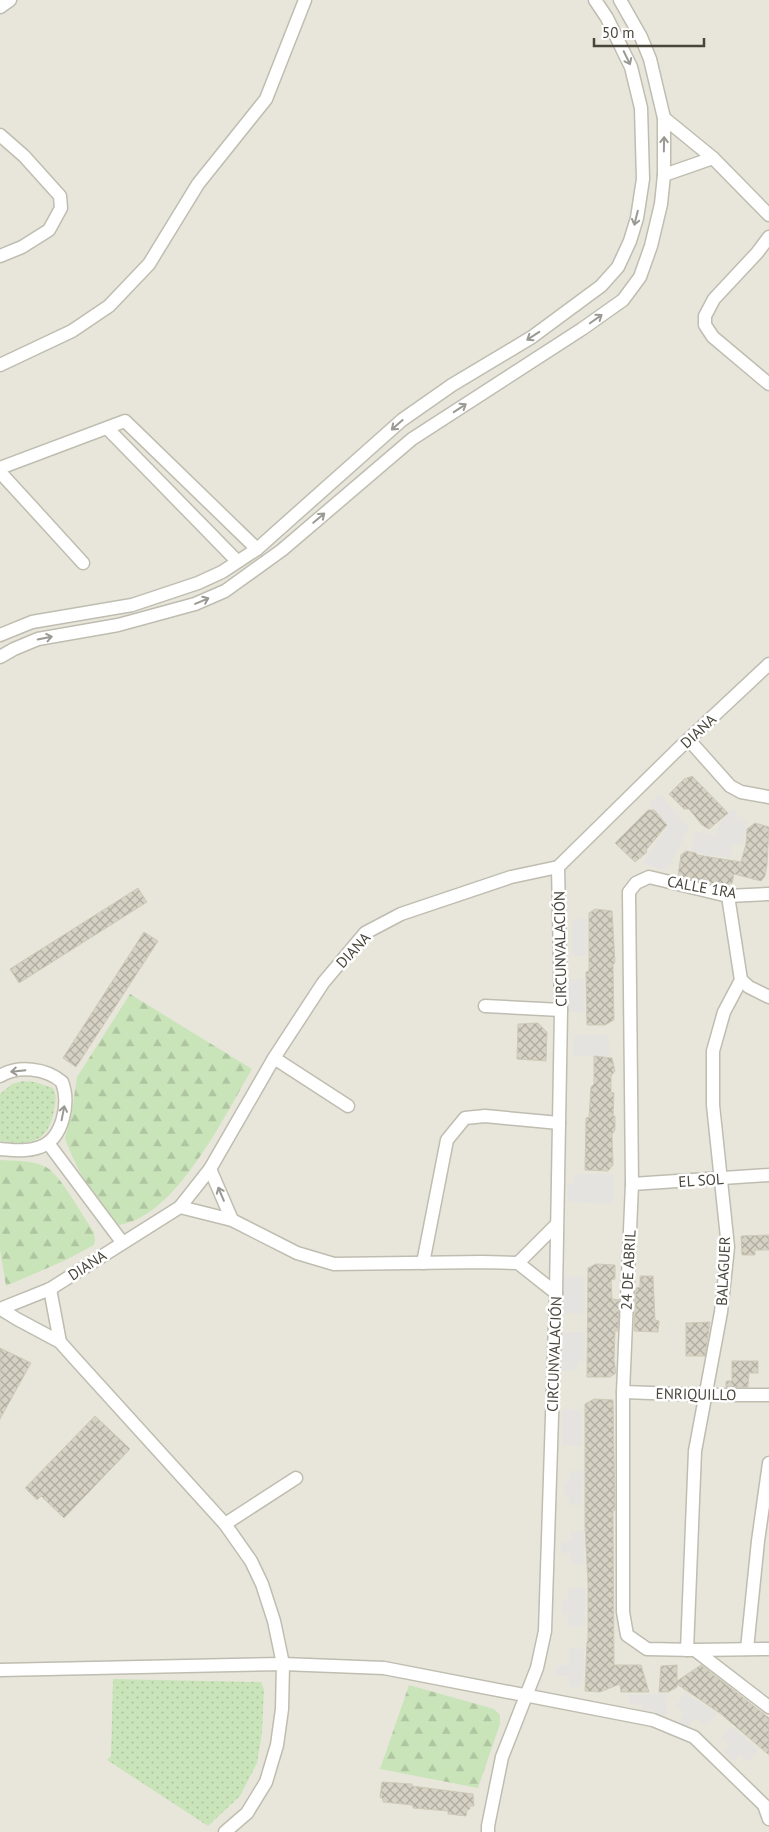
<svg xmlns="http://www.w3.org/2000/svg" width="769" height="1832" font-family="'PT Sans',sans-serif">
	<style>
		.residential { fill: #e8e6db }
		.green { fill: url(#green-dots) }
		.forest { fill: url(#forest-firs) }
		.parking { fill: #e4e3e0 }
		.building { fill: url(#building-cross-hatch); stroke: #cfcab7 }
		.lines { fill: none; stroke-linecap: round; stroke-linejoin: round }
		.minor-casing { stroke: #bfbdb0; stroke-width: 15 }
		.minor { stroke: #fff; stroke-width: 12 }
		.oneway { stroke: #9a9993 }
		.labels { text-anchor: middle; dominant-baseline: central; stroke-width: 5; stroke-linejoin: round; paint-order: stroke }
		.street-label { font-size: 15px; fill: #48453b; stroke: #fff }
	</style>
	<defs>
		<pattern id="green-dots" width="8" height="8" patternUnits="userSpaceOnUse" patternTransform="scale(1.25)"><rect width="8" height="8" fill="#cae4ba"/><path d="M2 2h.1M6 6h.1" fill="none" stroke="#afc5a1" stroke-width="1.8" stroke-linecap="round"/></pattern>
		<pattern id="forest-firs" width="22" height="20" patternUnits="userSpaceOnUse" patternTransform="scale(1.25)"><rect width="22" height="20" fill="#cae4ba"/><path d="M5 1l3.5 6h-7zM16 11l3.5 6h-7z" fill="#afc5a1"/></pattern>
		<pattern id="building-cross-hatch" width="8" height="8" patternUnits="userSpaceOnUse" patternTransform="scale(1.25)"><rect width="8" height="8" fill="#d5d1c3"/><path d="M0 0l8 8M0 8l8-8" fill="none" stroke="#afaba0"/></pattern>
	</defs>
	<rect width="100%" height="100%" fill="#f4f3ed"/>
	<rect class="residential" x="0" y="0" width="769" height="1832"/>
	<g class="green">
		<path d="M 23,1081 L 35,1082 L 53,1088 C 58,1098 55,1105 53,1115 C 46,1145 26,1145 0,1141 L 0,1094 L 12,1084 Z"/>
		<polygon points="113,1679 261,1682 264,1689 262,1733 257,1763 240,1796 208,1826 107,1760 111,1756"/>
	</g>
	<g class="forest">
		<path d="M 130,994 L 252,1069 C 225,1115 175,1219 118,1225 C 97,1206 74,1165 65,1138 L 72,1112 L 77,1077 Z"/>
		<path d="M 0,1160 C 14,1161 33,1160 46,1167 C 61,1175 83,1217 94,1232 L 95,1240 L 94,1245 L 66,1260 L 6,1286 L 0,1250 Z"/>
		<polygon points="409,1685 494,1709 500,1715 500,1724 478,1788 380,1769"/>
	</g>
	<g class="parking">
		<polygon points="659,794 689,828 666,871 643,863 669,825 649,804"/>
		<polygon points="728,809 737,811 737,818 747,820 743,845 733,844 730,858 691,852 695,831 714,836"/>
		<rect x="572" y="919" width="15" height="37"/>
		<polygon points="569,979 584,979 585,1013 569,1011"/>
		<polygon points="573,1035 608,1035 610,1056 573,1056"/>
		<polygon points="574,1174 613,1174 613,1204 568,1202 567,1184 574,1184"/>
		<polygon points="563,1276 584,1277 585,1313 563,1314"/>
		<polygon points="562,1332 585,1332 585,1361 577,1361 577,1370 562,1371"/>
		<polygon points="562,1409 581,1410 582,1446 562,1445"/>
		<polygon points="570,1471 584,1471 582,1505 569,1505 569,1495 564,1495 564,1482 569,1481"/>
		<polygon points="570,1531 584,1531 585,1565 570,1564 570,1553 561,1553 561,1542 571,1541"/>
		<polygon points="585,1587 585,1626 568,1626 568,1614 562,1613 562,1601 568,1600 568,1588"/>
		<polygon points="569,1648 584,1649 583,1682 578,1687 570,1687 569,1676 555,1676 556,1666 569,1665"/>
		<polygon points="685,1693 717,1713 707,1725 694,1718 687,1729 677,1726 684,1713 676,1706"/>
		<polygon points="666,1694 667,1716 642,1717 642,1705 629,1704 629,1695"/>
		<polygon points="731,1726 758,1750 750,1761 739,1754 734,1761 724,1752 730,1745 721,1737"/>
	</g>
	<g class="building">
		<polygon points="692,776 728,813 709,829 702,825 689,809 684,809 669,794 684,779"/>
		<polygon points="648,810 654,810 667,825 646,850 647,852 635,862 615,843"/>
		<polygon points="755,823 769,827 767,864 765,876 761,881 734,874 732,883 724,886 678,876 681,855 686,851 696,853 697,855 741,862 746,844 747,829"/>
		<polygon points="138,888 147,902 19,983 10,969"/>
		<polygon points="595,909 612,911 615,962 613,965 614,1020 605,1025 587,1025 586,972 589,971 589,913"/>
		<polygon points="144,932 158,941 76,1067 63,1058"/>
		<polygon points="538,1023 547,1032 546,1061 517,1059 518,1024"/>
		<polygon points="594,1056 612,1058 615,1071 611,1076 611,1092 614,1093 613,1116 615,1116 615,1130 612,1134 613,1165 608,1171 585,1170 586,1118 589,1117 591,1087 594,1084"/>
		<polygon points="769,1235 769,1250 755,1250 755,1255 742,1255 741,1236"/>
		<polygon points="596,1264 615,1265 615,1279 611,1280 612,1299 619,1300 618,1331 615,1331 614,1360 616,1373 610,1377 587,1377 588,1268"/>
		<polygon points="640,1276 653,1276 655,1320 659,1321 658,1332 634,1331 636,1288 640,1287"/>
		<polygon points="710,1322 705,1356 686,1356 686,1323"/>
		<polygon points="0,1348 31,1363 0,1419"/>
		<polygon points="732,1361 758,1361 758,1373 749,1373 748,1387 726,1387 726,1381 732,1381"/>
		<polygon points="594,1399 613,1400 615,1510 613,1511 614,1665 641,1665 649,1692 621,1692 620,1684 600,1692 585,1691 587,1642 588,1641 588,1583 585,1526 585,1404"/>
		<polygon points="95,1416 130,1449 64,1518 41,1496 37,1500 25,1488"/>
		<polygon points="677,1665 677,1681 701,1665 769,1718 769,1755 721,1714 677,1684 677,1687 668,1692 659,1692 661,1666"/>
		<polygon points="382,1782 412,1784 412,1786 473,1794 474,1806 470,1806 470,1809 467,1810 466,1816 448,1814 448,1811 413,1808 413,1805 383,1802 383,1799 380,1797"/>
	</g>
	<g class="lines">
		<defs>
			<g id="minor">
				<polyline points="0,7 10,0"/>
				<polyline points="664,118 713,158 769,215"/>
				<polyline points="0,135 24,156 60,196 61,208 49,230 22,247 0,256"/>
				<polyline points="664,175 713,158"/>
				<polyline points="769,237 757,253 714,299 705,316 705,325 713,337 769,384"/>
				<polyline points="0,365 72,331 109,306 149,264 198,184 266,99 305,0"/>
				<polyline points="108,429 237,561"/>
				<polyline points="0,468 125,421 257,549"/>
				<polyline points="0,472 83,563"/>
				<polyline points="0,635 32,622 132,605 198,583 222,572 257,549 402,420 452,385 532,337 601,286 618,267 630,241 637,218 643,179 641,108 631,67 607,18 595,0"/>
				<polyline points="0,657 14,649 38,639 118,625 195,604 225,591 282,550 412,439 582,329 623,300 640,277 651,246 661,204 664,175 664,118 650,59 641,37 620,0"/>
				<polyline points="689,740 730,786 741,792 769,797"/>
				<polyline points="769,894 728,896 649,877 636,883 629,892 632,1184 623,1392 623,1612 627,1635 647,1649 695,1650 769,1649"/>
				<polyline points="741,980 749,987 769,997"/>
				<polyline points="485,1006 561,1010"/>
				<polyline points="274,1058 348,1106"/>
				<path d="M 0,1076 C 18,1065 46,1068 62,1082 C 70,1103 63,1139 40,1147 C 27,1152 13,1150 0,1149"/>
				<polyline points="48,1143 122,1242"/>
				<polyline points="210,1169 232,1220"/>
				<polyline points="632,1184 769,1175"/>
				<polyline points="180,1207 232,1220 297,1253 334,1264 483,1262 518,1263 556,1293"/>
				<polyline points="423,1263 447,1140 465,1118 485,1116 559,1123"/>
				<polyline points="518,1263 556,1225"/>
				<polyline points="50,1289 60,1342"/>
				<polyline points="0,1309 50,1289 180,1207 210,1169 274,1058 323,983 365,933 401,914 511,877 558,867 675,752 769,664"/>
				<polyline points="1,1309 17,1319 60,1342 77,1361 225,1524 251,1561 262,1584 274,1621 283,1664 282,1709 277,1745 266,1782 247,1813 225,1832"/>
				<polyline points="623,1392 706,1395 769,1395"/>
				<polyline points="225,1524 296,1478"/>
				<polyline points="747,1649 758,1541 769,1463"/>
				<polyline points="687,1650 695,1451 721,1312 728,1247 713,1105 713,1051 724,1012 741,980 728,896"/>
				<polyline points="695,1650 769,1707"/>
				<polyline points="0,1670 283,1664 384,1668 653,1720 694,1737 764,1805 769,1819"/>
				<polyline points="488,1832 488,1826 502,1757 537,1668 545,1631 556,1293 561,1010 558,867"/>
			</g>
		</defs>
		<use href="#minor" class="minor-casing"/>
		<use href="#minor" class="minor"/>
	</g>
	<defs><path id="oneway-shaft" d="M-6 0H5M1.5-3L5.5 0L1.5 3" fill="none" stroke-width="1.6" stroke-linecap="round" stroke-linejoin="round" transform="scale(1.25)"/></defs>
	<g class="oneway">
		<use href="#oneway-shaft" transform="translate(627 58) rotate(64)"/>
		<use href="#oneway-shaft" transform="translate(664 144) rotate(-89)"/>
		<use href="#oneway-shaft" transform="translate(636 218) rotate(104)"/>
		<use href="#oneway-shaft" transform="translate(596 319) rotate(-35)"/>
		<use href="#oneway-shaft" transform="translate(533 336) rotate(147)"/>
		<use href="#oneway-shaft" transform="translate(460 408) rotate(-33)"/>
		<use href="#oneway-shaft" transform="translate(397 425) rotate(139)"/>
		<use href="#oneway-shaft" transform="translate(319 518) rotate(-40)"/>
		<use href="#oneway-shaft" transform="translate(202 601) rotate(-23)"/>
		<use href="#oneway-shaft" transform="translate(45 638) rotate(-11)"/>
		<use href="#oneway-shaft" transform="translate(18 1071) rotate(174)"/>
		<use href="#oneway-shaft" transform="translate(63 1113) rotate(-79)"/>
		<use href="#oneway-shaft" transform="translate(221 1194) rotate(-113)"/>
	</g>
	<g class="labels">
		<g class="street-label">
			<text transform="translate(698 731) rotate(-43)">DIANA</text>
			<text transform="translate(702 887) rotate(10)">CALLE 1RA</text>
			<text transform="translate(560 949) rotate(-91)">CIRCUNVALACIÓN</text>
			<text transform="translate(353 950) rotate(-47)">DIANA</text>
			<text transform="translate(701 1180) rotate(-4)">EL SOL</text>
			<text transform="translate(87 1265) rotate(-33)">DIANA</text>
			<text transform="translate(628 1270) rotate(-87)">24 DE ABRIL</text>
			<text transform="translate(723 1271) rotate(-87)">BALAGUER</text>
			<text transform="translate(554 1354) rotate(-88)">CIRCUNVALACIÓN</text>
			<text transform="translate(696 1394) rotate(1)">ENRIQUILLO</text>
		</g>
	</g>
	<path d="M594 38v8h110v-8" fill="none" stroke="#48453b" stroke-width="2.5"/>
	<text x="602" y="38" font-size="15" fill="#48453b" stroke="#ffffff" stroke-width="4" paint-order="stroke">50 m</text>
</svg>
